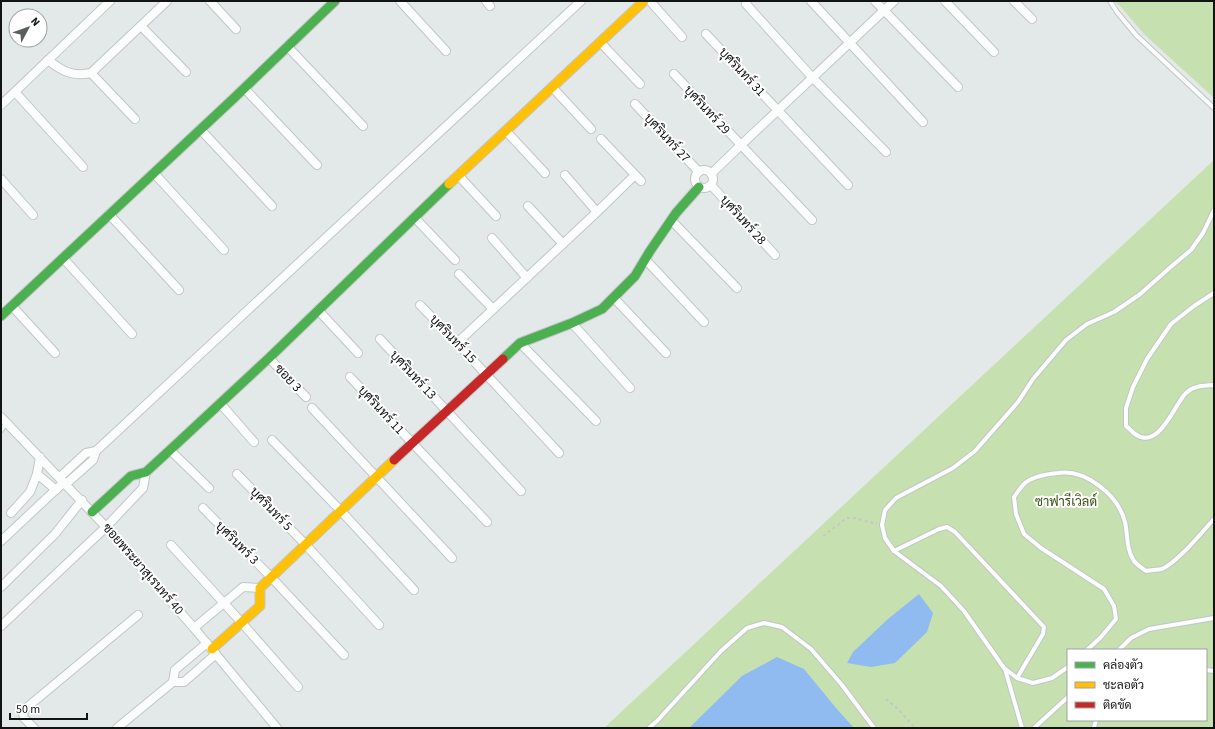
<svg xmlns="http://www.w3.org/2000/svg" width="1215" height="729" font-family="'Source Sans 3',Sarabun,sans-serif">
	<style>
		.green { fill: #c6e1af; fill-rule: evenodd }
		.water { fill: #8fbbf0 }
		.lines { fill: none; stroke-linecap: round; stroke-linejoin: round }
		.lane-casing { stroke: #c2c6c6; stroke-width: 6 }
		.street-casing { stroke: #c2c6c6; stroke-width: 10 }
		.fast-casing { stroke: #c2c6c6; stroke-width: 11 }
		.slow-casing { stroke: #c2c6c6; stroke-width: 11 }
		.jam-casing { stroke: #c2c6c6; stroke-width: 11 }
		.path { stroke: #c6c7c7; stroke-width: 2; stroke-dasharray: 3 3; stroke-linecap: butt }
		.lane { stroke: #fbfcfc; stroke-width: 4 }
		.street { stroke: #fbfcfc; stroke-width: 8 }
		.fast { stroke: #4caf50; stroke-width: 9 }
		.slow { stroke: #ffc107; stroke-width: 9 }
		.jam { stroke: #c62828; stroke-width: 9 }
		.labels { text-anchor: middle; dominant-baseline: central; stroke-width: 4; stroke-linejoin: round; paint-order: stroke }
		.street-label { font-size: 13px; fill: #121414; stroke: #fff }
		.park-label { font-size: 13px; fill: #365111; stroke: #fff }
	</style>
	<rect width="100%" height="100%" fill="#e3e8e8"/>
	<g class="green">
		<polygon points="1114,1 1214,1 1214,98 1144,34 1121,7"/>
		<path d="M 1214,160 L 1214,728 L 604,728 ZM 1068,650 L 1206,650 L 1206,720 L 1068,720 Z"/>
	</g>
	<g class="water">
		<polygon points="919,594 933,613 927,632 895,663 871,667 847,663 853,652 888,619"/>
		<polygon points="777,657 804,669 836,708 854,728 689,728 742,676"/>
	</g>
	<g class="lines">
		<defs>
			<g id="lane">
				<polyline points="1110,1 1117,12 1136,35 1214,108"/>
				<path d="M 1214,293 L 1194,306 L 1171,324 L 1147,359 L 1133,387 L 1126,408 L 1126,426 C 1129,428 1132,432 1135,434 C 1159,451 1174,405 1186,393 C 1193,386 1203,386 1212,385 L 1214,386"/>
				<polyline points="1,430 7,423"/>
				<polyline points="894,551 939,529 947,527 955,532 1044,627 1043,634 1017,678"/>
				<path d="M 1087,650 L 1101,637 L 1116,619 L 1114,606 L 1104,589 L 1041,548 L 1024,534 L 1016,514 L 1014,497 C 1017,493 1020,488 1024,484 C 1031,477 1048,474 1058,473 C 1086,469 1118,495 1125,522 C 1128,535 1126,549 1134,561 C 1137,565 1142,568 1146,571 C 1151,570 1157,570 1162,569 C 1178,562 1202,532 1214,519"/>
				<polyline points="1119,650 1131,638 1149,629 1214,618"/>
				<polyline points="1068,667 1052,678 1033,683 1017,678 1004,668 964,611 941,586 894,551 885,538 882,525 885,510 896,498 953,468 975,451 1018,402 1033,379 1066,340 1087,324 1114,312 1139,295 1173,265 1191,250 1203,233 1214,210"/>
				<polyline points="1005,669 1022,728"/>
				<polyline points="1206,670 1214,671"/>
				<polyline points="649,728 658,720 721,651 747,628 764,623 782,627 811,649 842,685 874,728"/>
				<polyline points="1034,728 1068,697"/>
				<polyline points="1094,728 1096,720"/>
			</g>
			<g id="street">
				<polyline points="210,1 236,29"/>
				<polyline points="400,1 446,51"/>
				<polyline points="486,1 490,6"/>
				<polyline points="650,1 682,37"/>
				<polyline points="811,1 923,122"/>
				<polyline points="875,1 958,87"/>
				<polyline points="945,1 994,52"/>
				<polyline points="1014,1 1032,19"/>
				<polyline points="746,4 812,77 886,152"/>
				<polyline points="141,26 186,72"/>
				<polyline points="706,34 848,185"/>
				<polyline points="600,42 640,84"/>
				<polyline points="287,46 363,126"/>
				<path d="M 48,60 C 62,71 72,77 91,73 L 167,1"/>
				<polyline points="91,73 135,119"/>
				<polyline points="674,74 812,220"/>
				<polyline points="552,87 591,129"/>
				<polyline points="244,88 317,165"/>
				<polyline points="15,92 83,167"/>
				<polyline points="635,104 699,172"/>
				<polyline points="1,105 110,1"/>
				<polyline points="200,129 272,206"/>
				<polyline points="506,131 545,173"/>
				<polyline points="601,139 641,181"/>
				<circle cx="704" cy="179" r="9"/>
				<polyline points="154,173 224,250"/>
				<polyline points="711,174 741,145 894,1"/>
				<polyline points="458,175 496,216"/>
				<polyline points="565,175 597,212"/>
				<polyline points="1,179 33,215"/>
				<polyline points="711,185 775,255"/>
				<polyline points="528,206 563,244"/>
				<polyline points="109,214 179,290"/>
				<polyline points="415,218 455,260"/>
				<polyline points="671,220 737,288"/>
				<polyline points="492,238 527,278"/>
				<polyline points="63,258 132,334"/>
				<polyline points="645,259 704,322"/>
				<polyline points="459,274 493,309"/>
				<polyline points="614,298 666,353"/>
				<polyline points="420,305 457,343 559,453"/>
				<polyline points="12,306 55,353"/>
				<polyline points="318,310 358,353"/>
				<polyline points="572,323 630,388"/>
				<polyline points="380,339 521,491"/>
				<polyline points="457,343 597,212 635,175"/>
				<polyline points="520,343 596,421"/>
				<polyline points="269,358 306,397"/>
				<polyline points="350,377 487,522"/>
				<polyline points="220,403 254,442"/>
				<polyline points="312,408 452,558"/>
				<polyline points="1,417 106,527 194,628 277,728"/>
				<polyline points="272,440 341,511 414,590"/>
				<polyline points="170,450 209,488"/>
				<polyline points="37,474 49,484 56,490"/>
				<polyline points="237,474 305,544 379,625"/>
				<polyline points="60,477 86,453 96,451"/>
				<polyline points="66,484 93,460 96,451 581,1"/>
				<polyline points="203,508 271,577 344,655"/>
				<polyline points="11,513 30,492 37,474 40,457"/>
				<polyline points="1,541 64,482"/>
				<polyline points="171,545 242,623 298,687"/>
				<polyline points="1,587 55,534 82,500"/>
				<polyline points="1,626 106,527 143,488 146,472"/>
				<polyline points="194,628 243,587 260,588"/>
				<polyline points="173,682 175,670 207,643"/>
				<polyline points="34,728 24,718 23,713 25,709 138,615"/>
				<polyline points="117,728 173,682 184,682 216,654"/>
			</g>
			<g id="fast">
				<polyline points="1,316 233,99 335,1"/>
				<polyline points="503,359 520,343 572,323 602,309 635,276 650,251 676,213 699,187"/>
				<polyline points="92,512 131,476 146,472 170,450 269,358 449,184"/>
			</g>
			<g id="slow">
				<polyline points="449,184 644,1"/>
				<polyline points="212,649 260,606 260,588 394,460"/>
			</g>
			<polyline id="jam" points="394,460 503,359"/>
		</defs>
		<use href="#lane" class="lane-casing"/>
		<use href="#street" class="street-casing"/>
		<use href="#fast" class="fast-casing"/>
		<use href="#slow" class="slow-casing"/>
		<use href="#jam" class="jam-casing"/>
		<g class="path">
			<polyline points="823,536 847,518 854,518 877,524"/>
			<polyline points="886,699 898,709 915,728"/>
		</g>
		<use href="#lane" class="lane"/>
		<use href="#street" class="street"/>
		<use href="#fast" class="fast"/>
		<use href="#slow" class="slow"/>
		<use href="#jam" class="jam"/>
	</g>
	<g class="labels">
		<g class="street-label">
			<text transform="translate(742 72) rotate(47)">บุศรินทร์ 31</text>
			<text transform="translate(707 110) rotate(47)">บุศรินทร์ 29</text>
			<text transform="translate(667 138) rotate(47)">บุศรินทร์ 27</text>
			<text transform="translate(743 220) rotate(48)">บุศรินทร์ 28</text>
			<text transform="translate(453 339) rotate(46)">บุศรินทร์ 15</text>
			<text transform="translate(413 375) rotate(47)">บุศรินทร์ 13</text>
			<text transform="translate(288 378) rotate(47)">ซอย 3</text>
			<text transform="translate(381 410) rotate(47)">บุศรินทร์ 11</text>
			<text transform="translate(271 509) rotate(46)">บุศรินทร์ 5</text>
			<text transform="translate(237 543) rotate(45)">บุศรินทร์ 3</text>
			<text transform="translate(143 569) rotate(49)">ซอยพระยาสุเรนทร์ 40</text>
		</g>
		<g class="park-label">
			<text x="1066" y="502">ซาฟารีเวิลด์</text>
		</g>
	</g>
	<rect width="1215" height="729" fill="none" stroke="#121414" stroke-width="4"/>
	<rect x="1067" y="649" width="140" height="72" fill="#ffffff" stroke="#a0a1a1"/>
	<rect x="1075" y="662" width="20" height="6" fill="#4caf50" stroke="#a0a1a1"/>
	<text x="1103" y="669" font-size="12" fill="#121414">คล่องตัว</text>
	<rect x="1075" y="682" width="20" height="6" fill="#ffc107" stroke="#a0a1a1"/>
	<text x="1103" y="689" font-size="12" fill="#121414">ชะลอตัว</text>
	<rect x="1075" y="702" width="20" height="6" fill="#c62828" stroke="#a0a1a1"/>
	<text x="1103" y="709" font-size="12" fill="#121414">ติดขัด</text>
	<g transform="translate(28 28) rotate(49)"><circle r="19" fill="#ffffff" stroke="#a0a1a1"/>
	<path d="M0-3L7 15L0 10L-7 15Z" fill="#5b5e5e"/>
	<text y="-6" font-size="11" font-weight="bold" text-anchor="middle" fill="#121414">N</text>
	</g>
	<path d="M10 713v6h77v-6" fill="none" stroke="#121414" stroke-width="2"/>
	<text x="16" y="713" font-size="12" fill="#121414" stroke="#ffffff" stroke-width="3" paint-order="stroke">50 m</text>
</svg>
